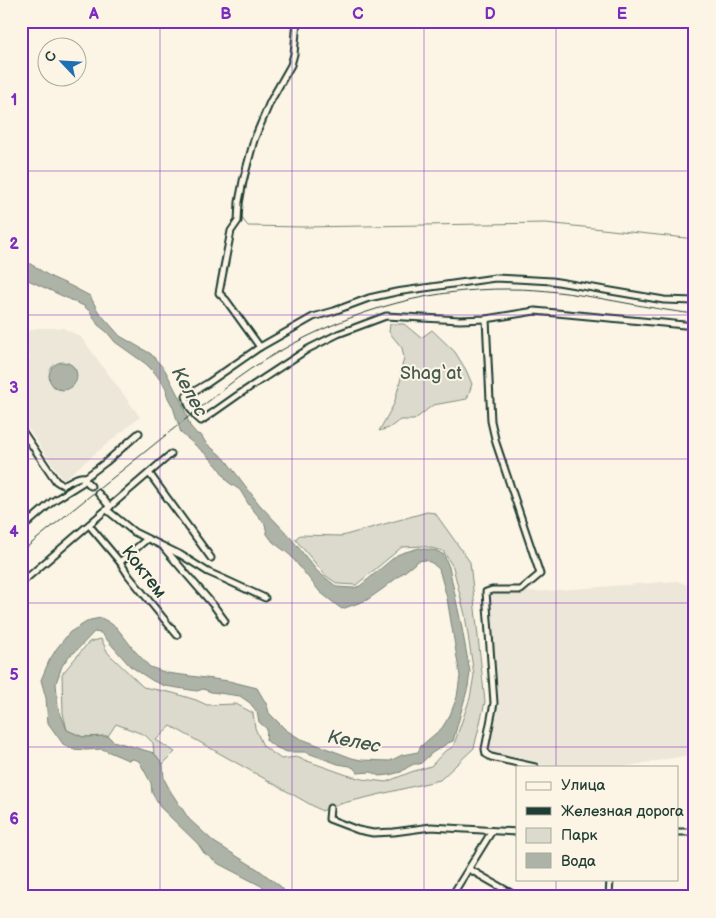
<svg xmlns="http://www.w3.org/2000/svg" width="716" height="918" font-family="'Balsamiq Sans',sans-serif">
	<style>
		.built { fill: #ece7d8 }
		.green { fill: #dcdacc; stroke: #7e8c80 }
		.water { fill: #aeb3a7; stroke: #758479 }
		.lines { fill: none; stroke-linecap: round; stroke-linejoin: round }
		.stream { stroke: #758479; stroke-width: 1 }
		.minor-casing { stroke: #1f3d34; stroke-width: 9 }
		.minor { stroke: #fcf5e5; stroke-width: 5 }
		.rail { stroke: #1f3d34; stroke-width: 1 }
		.grid { fill: none; stroke: #7b2cbf; stroke-width: 1; stroke-opacity: 0.55 }
		.labels { text-anchor: middle; dominant-baseline: central; stroke-width: 4; stroke-linejoin: round; paint-order: stroke }
		.park-label { font-size: 18px; fill: #455c52; stroke: #fcf5e5 }
		.street-label { font-size: 18px; fill: #1f3d34; stroke: #fcf5e5 }
		.water-label { font-size: 19px; font-style: italic; fill: #435a51; stroke: #fcf5e5 }
		.neatline { fill: none; stroke: #7b2cbf; stroke-width: 2 }
		.grid-label { font-size: 16px; text-anchor: middle; font-weight: bold; fill: #7b2cbf }
	</style>
	<rect width="100%" height="100%" fill="#fcf5e5"/>
	<filter id="ink" filterUnits="userSpaceOnUse"><feTurbulence type="fractalNoise" baseFrequency=".02" numOctaves="2"/><feDisplacementMap in="SourceGraphic" scale="10" xChannelSelector="R" yChannelSelector="G"/><feConvolveMatrix kernelMatrix="1 2 1 2 8 2 1 2 1" color-interpolation-filters="sRGB"/></filter>
	<g filter="url(#ink)">
		<g class="built">
			<polygon points="38,328 63,328 81,337 140,417 63,480 21,418 21,367 30,359 21,333"/>
			<polygon points="677,581 695,588 695,754 623,767 547,767 492,754 487,748 497,703 488,598 493,593 546,591"/>
		</g>
		<g class="green">
			<polygon points="390,324 404,324 421,338 432,330 455,352 466,370 472,384 467,399 433,405 414,420 400,420 389,428 379,431 394,404 401,378 401,370 404,358 402,348 389,332"/>
			<polygon points="427,512 435,513 470,562 485,702 474,748 440,780 335,805 322,811 171,726 156,740 175,752 163,764 154,753 153,743 145,735 116,724 108,736 83,737 67,730 63,713 62,674 89,642 101,639 108,653 143,687 173,693 196,700 207,705 236,704 253,713 255,728 263,746 281,759 296,757 347,775 362,779 386,782 411,772 431,766 445,751 453,747 470,698 474,675 465,615 453,567 443,551 423,546 402,547 356,585 338,584 326,576 295,539 300,535 342,536"/>
		</g>
		<g class="water">
			<polygon points="21,258 51,277 71,286 90,296 98,311 120,336 151,354 165,370 183,405 190,426 197,434 201,435 206,443 225,459 259,504 290,537 317,571 337,587 353,588 360,586 397,555 402,553 419,548 437,551 444,555 449,567 461,623 470,672 468,687 453,741 448,743 432,753 420,764 414,764 408,767 401,772 389,775 379,776 371,772 357,773 355,769 350,766 338,764 305,752 287,752 275,747 266,740 267,729 259,722 257,712 250,703 240,696 211,692 203,689 197,691 165,686 153,681 130,666 101,633 94,632 75,652 69,656 62,666 56,683 58,707 67,730 83,737 108,736 113,741 154,753 163,764 164,779 171,792 189,819 214,842 259,870 280,886 290,897 274,897 267,889 219,864 204,853 198,844 160,807 152,793 151,783 139,761 133,759 128,760 102,749 86,750 73,749 63,744 48,723 46,698 41,680 49,661 57,648 70,632 90,620 101,618 107,621 116,627 125,638 134,650 150,667 167,673 229,681 257,688 267,705 269,713 286,730 299,738 352,758 361,760 390,761 402,755 418,752 421,746 442,728 450,715 457,697 460,676 447,598 439,569 432,563 425,560 418,561 384,588 367,600 342,609 339,607 320,592 290,555 273,542 267,534 265,524 249,505 240,490 228,482 218,467 208,456 181,433 173,407 167,396 166,388 155,373 146,364 115,342 107,332 98,325 91,313 84,306 28,280 21,275"/>
			<circle cx="63" cy="376" r="14"/>
		</g>
		<g class="lines">
			<g class="stream">
				<polyline points="287,77 294,65"/>
				<path d="M 263,125 C 252,154 246,186 241,217 L 248,226 L 304,227 L 546,223 L 695,239"/>
				<polyline points="21,894 31,895"/>
				<polyline points="38,896 39,896"/>
			</g>
			<defs>
				<g id="minor">
					<path d="M 695,301 L 664,300 L 552,281 L 495,278 L 396,292 L 369,298 L 334,311 L 313,317 L 260,347 L 208,383 L 186,396 C 188,407 192,414 201,421 L 238,395 L 308,349 L 338,334 L 386,316 L 460,320 L 486,319 L 535,311 L 695,326"/>
					<polyline points="486,319 491,421 496,443 540,574 521,590 492,590 486,592 494,703 485,749 486,754 491,757 535,767"/>
					<polyline points="260,347 226,300 219,293 231,231 238,221 239,202 243,181 254,140 270,102 291,65 294,54 297,21"/>
					<path d="M 21,429 L 56,481 L 59,483 L 63,485 C 70,482 78,475 86,477"/>
					<polyline points="149,473 211,558"/>
					<polyline points="85,480 91,486"/>
					<polyline points="98,493 110,507"/>
					<polyline points="107,510 134,532 181,555 208,572 224,579 265,598"/>
					<polyline points="21,511 29,522"/>
					<polyline points="89,525 120,562 129,576 177,635"/>
					<polyline points="21,529 53,501 82,483 86,477 106,462 139,433"/>
					<polyline points="164,548 214,606 225,621"/>
					<polyline points="120,562 147,539"/>
					<polyline points="21,583 171,454"/>
					<polyline points="330,808 329,819 358,830 373,833 394,832 431,827 517,832"/>
					<polyline points="677,832 695,832"/>
					<polyline points="469,869 518,897"/>
					<polyline points="451,897 492,831"/>
					<polyline points="609,897 610,879"/>
				</g>
			</defs>
			<use href="#minor" class="minor-casing"/>
			<use href="#minor" class="minor"/>
			<path class="rail" d="M 21,552 C 64,516 108,482 151,447 C 172,430 193,413 214,397 C 229,384 245,372 263,361 C 338,315 421,288 511,289 C 573,289 633,307 695,314"/>
		</g>
	</g>
	<path class="grid" d="M 160,21 L 160,897M 292,21 L 292,897M 424,21 L 424,897M 556,21 L 556,767M 21,171 L 695,171M 21,315 L 695,315M 21,459 L 695,459M 21,603 L 695,603M 21,747 L 695,747M 556,879 L 556,897"/>
	<g class="labels">
		<g class="park-label">
			<text x="431" y="373">Shag‘at</text>
		</g>
		<g class="street-label">
			<text transform="translate(144 572) rotate(52)">Коктем</text>
		</g>
		<g class="water-label">
			<text transform="translate(189 392) rotate(61)">Келес</text>
			<text transform="translate(354 742) rotate(11)">Келес</text>
		</g>
	</g>
	<rect width="716" height="918" fill="none" stroke="#fcf5e5" stroke-width="55"/>
	<rect x="516" y="766" width="162" height="115" fill="#fcf5e5" stroke="#a4ab9e"/>
	<rect x="526" y="782" width="25" height="8" fill="#fcf5e5" stroke="#a4ab9e"/>
	<text x="561" y="790" font-size="15" fill="#1f3d34">Улица</text>
	<rect x="526" y="807" width="25" height="8" fill="#1f3d34" stroke="#a4ab9e"/>
	<text x="561" y="816" font-size="15" fill="#1f3d34">Железная дорога</text>
	<rect x="526" y="828" width="25" height="15" fill="#dcdacc" stroke="#a4ab9e"/>
	<text x="561" y="840" font-size="15" fill="#1f3d34">Парк</text>
	<rect x="526" y="853" width="25" height="15" fill="#aeb3a7" stroke="#a4ab9e"/>
	<text x="561" y="866" font-size="15" fill="#1f3d34">Вода</text>
	<g transform="translate(62 62) rotate(295)"><circle r="24" fill="#fcf5e5" stroke="#a4ab9e"/>
	<path d="M0-4L9 19L0 12L-9 19Z" fill="#1f6fb2"/>
	<text y="-8" font-size="14" font-weight="bold" text-anchor="middle" fill="#1f3d34">С</text>
	</g>
	<rect x="28" y="28" width="660" height="862" class="neatline"/>
	<g class="grid-label">
		<text x="94" y="19">A</text>
		<text x="226" y="19">B</text>
		<text x="358" y="19">C</text>
		<text x="490" y="19">D</text>
		<text x="622" y="19">E</text>
		<text x="14" y="105">1</text>
		<text x="14" y="249">2</text>
		<text x="14" y="393">3</text>
		<text x="14" y="537">4</text>
		<text x="14" y="680">5</text>
		<text x="14" y="824">6</text>
	</g>
</svg>
